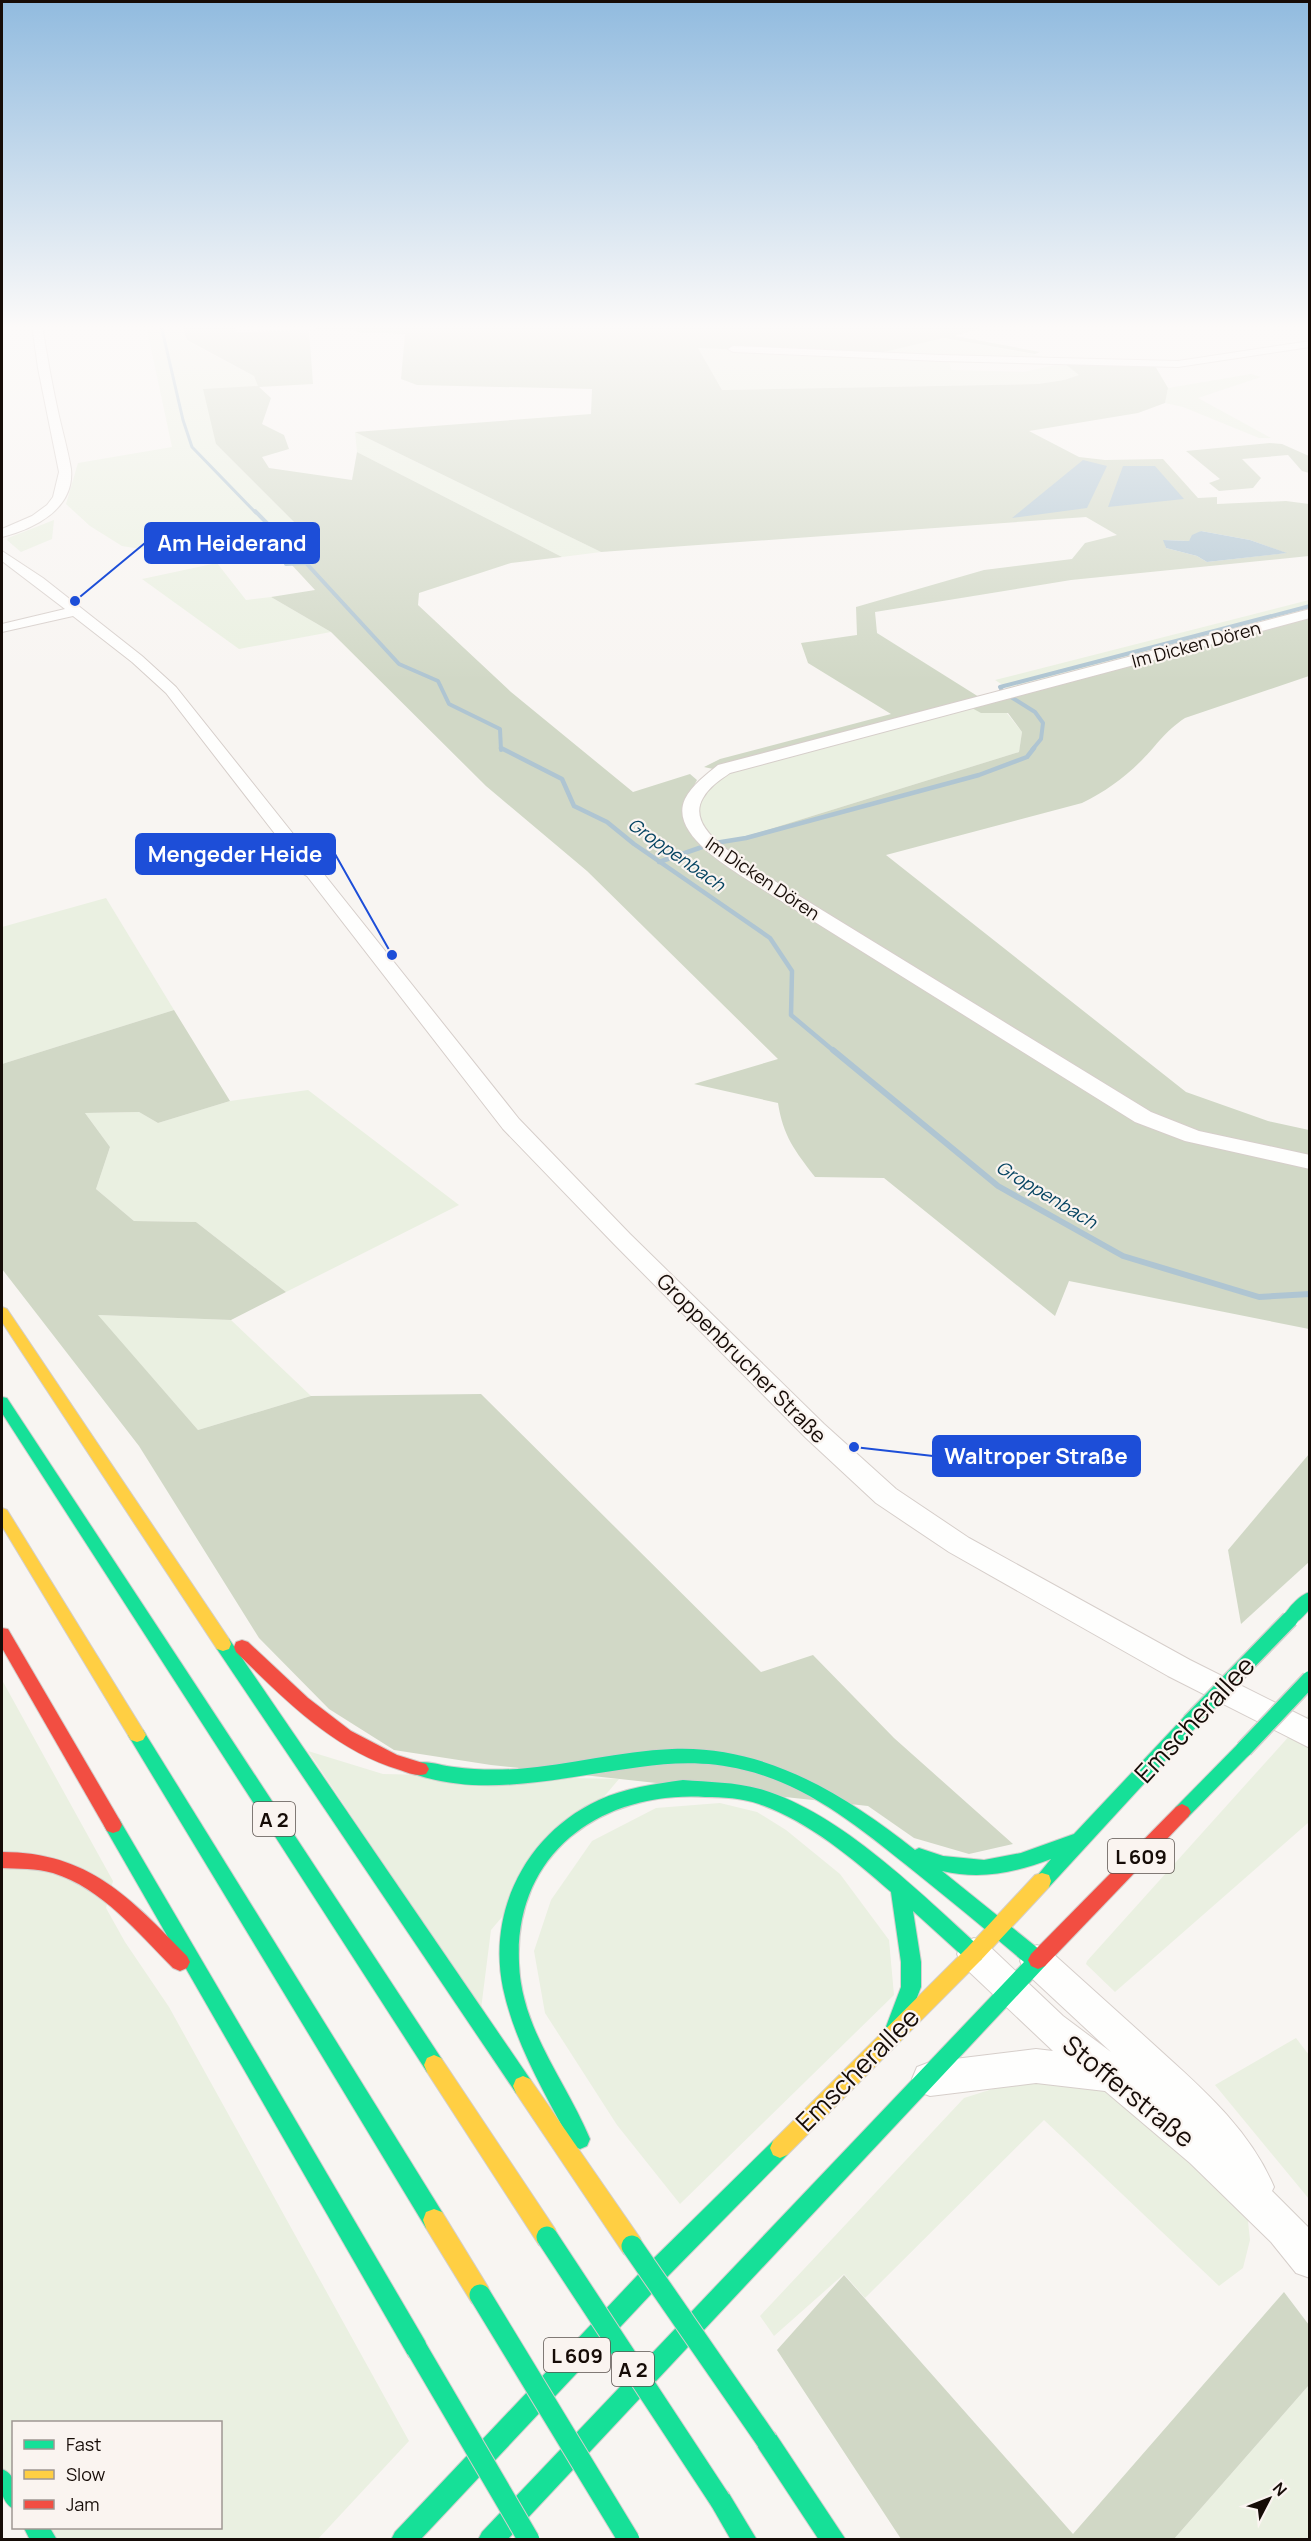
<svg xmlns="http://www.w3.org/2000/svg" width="1311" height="2541" font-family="Manrope,sans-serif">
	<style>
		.green { fill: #eaf0e1 }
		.forest { fill: #d1d8c6; fill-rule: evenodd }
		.water { fill: #afc5d2 }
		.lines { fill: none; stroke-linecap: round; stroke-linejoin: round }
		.stream-far3 { stroke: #afc5d2; stroke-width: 3 }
		.stream-far2 { stroke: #afc5d2; stroke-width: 4 }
		.stream-far1 { stroke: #afc5d2; stroke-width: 4.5 }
		.stream { stroke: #afc5d2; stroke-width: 6 }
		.street-casing { stroke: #d6ceca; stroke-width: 2 }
		.fast-casing { stroke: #d3cfcd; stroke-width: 2 }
		.slow-casing { stroke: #d3cfcd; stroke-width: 2 }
		.jam-casing { stroke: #d3cfcd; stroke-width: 2 }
		.street { fill: #fefefd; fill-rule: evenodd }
		.fast { fill: #16e098; fill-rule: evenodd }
		.slow { fill: #ffcf43; fill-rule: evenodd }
		.jam { fill: #f24e42; fill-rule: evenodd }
		.fast-bridge-far1-casing { stroke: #d3cfcd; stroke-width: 19; stroke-linecap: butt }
		.fast-bridge-casing { stroke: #d3cfcd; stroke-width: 23; stroke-linecap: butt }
		.fast-bridge-far1 { stroke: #16e098; stroke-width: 16 }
		.fast-bridge { stroke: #16e098; stroke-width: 21 }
		.labels { text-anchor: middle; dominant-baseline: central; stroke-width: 4.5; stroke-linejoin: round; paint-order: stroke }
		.far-street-label { font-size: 18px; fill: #160c07; stroke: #faf4f0 }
		.far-water-label { font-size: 18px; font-style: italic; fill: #064462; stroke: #faf4f0 }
		.shield { fill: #faf4f0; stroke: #5a524d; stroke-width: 1.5 }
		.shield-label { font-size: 20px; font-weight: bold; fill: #160c07 }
		.street-label { font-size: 21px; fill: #160c07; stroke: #faf4f0 }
		.near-street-label { font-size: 26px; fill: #160c07; stroke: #faf4f0 }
		.leader { fill: none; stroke: #1d4ed8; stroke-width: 2 }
		.callout-dot { fill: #1d4ed8; stroke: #faf4f0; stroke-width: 2 }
		.callout { fill: #1d4ed8; stroke: #1d4ed8; stroke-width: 2 }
		.callout-label { font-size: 22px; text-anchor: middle; font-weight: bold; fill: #fff }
	</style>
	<rect width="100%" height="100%" fill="#f8f5f2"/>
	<g class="green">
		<polygon points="146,325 182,325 187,341 254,376 259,387 216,444 307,535 264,537 220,545 215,550 183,556 122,546 90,526 66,504 78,463 172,447"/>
		<polygon points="944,338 1058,359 949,360 951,370 1024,372 1064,363 1080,375 1064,380 1038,384 722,390 698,348 871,355"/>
		<polygon points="1251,374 1261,377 1198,398 1271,438 1259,438 1183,407 1165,403 1168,388"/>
		<polygon points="355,432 601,552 562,557 357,452"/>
		<polygon points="54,520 52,539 21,552 7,540 8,538"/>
		<polygon points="217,563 246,600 271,597 331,632 239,649 142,579"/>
		<polygon points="1309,600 1309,612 1012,691 995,680"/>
		<polygon points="970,703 1006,712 1022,732 1019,752 731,841 711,845 692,805 728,766"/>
		<polygon points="106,898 174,1010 2,1064 2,927"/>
		<polygon points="308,1090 459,1205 286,1292 196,1222 134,1221 96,1189 110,1147 85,1113 139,1112 158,1123 230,1101"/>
		<polygon points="97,1315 231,1320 311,1396 198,1430"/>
		<polygon points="2,1680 113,1881 106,1908 125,1942 169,2007 409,2441 318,2539 58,2540 48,2528 220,2528 220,2422 14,2422 13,2484 2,2468"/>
		<polygon points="1309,1714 1309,1822 1115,1992 1086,1964 1087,1961"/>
		<polygon points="308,1751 383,1774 619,1779 491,1930 481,2009"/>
		<polygon points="720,1803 757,1812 786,1830 840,1874 889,1940 894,1995 680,2204 617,2125 545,2013 534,1951 551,1900 592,1841 656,1808"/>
		<polygon points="1296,2038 1309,2055 1309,2199 1215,2085"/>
		<polygon points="1024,2079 1069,2080 1113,2094 1247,2212 1250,2240 1243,2268 1219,2286 1044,2120 865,2298 844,2274 774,2336 760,2316 964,2098"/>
		<polygon points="1309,2385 1309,2539 1174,2539"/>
	</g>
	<g class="forest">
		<path d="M 182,325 L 234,325 L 236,332 L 309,330 L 313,384 L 259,387 L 271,398 L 262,424 L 284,435 L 289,449 L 262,457 L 269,468 L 352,480 L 357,452 L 562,557 L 511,563 L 419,593 L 418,605 L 511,692 L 633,792 L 690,774 L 697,780 L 688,797 L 704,847 L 731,841 L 1019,752 L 1022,732 L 1008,713 L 981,713 L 970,707 L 1309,616 L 1309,676 L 1185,718 C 1164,732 1158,744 1142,760 C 1123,779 1106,791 1082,803 L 886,855 L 1186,1092 L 1268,1121 L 1309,1130 L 1309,1329 L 1069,1281 L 1055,1316 L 884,1178 L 815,1177 C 795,1151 783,1136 778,1103 L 694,1084 L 778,1059 L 587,871 L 486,786 L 331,632 L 271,597 L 315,590 L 265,536 L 306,534 L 216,444 L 203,389 L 258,386 L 254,376 L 187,340 Z"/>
		<path d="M 313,325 L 991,325 L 955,336 L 1040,352 L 1035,354 L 944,338 L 871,355 L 698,348 L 722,390 L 1038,384 L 1064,380 L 1079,375 L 1064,363 L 1155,366 L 1168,388 L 1165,403 L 1138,413 L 1029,431 L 1079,457 L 1105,460 L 1163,459 L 1198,498 L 1217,497 L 1217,504 L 1286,501 L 1309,504 L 1309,556 L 1071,580 L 875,612 L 877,633 L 979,697 L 713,769 L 704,767 L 720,759 L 891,714 L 808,663 L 801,643 L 857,635 L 856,607 L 984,570 L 1072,559 L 1085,543 L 1117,535 L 1086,517 L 601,552 L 355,432 L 591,414 L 592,389 L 417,385 L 401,379 L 405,334 L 356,332 L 356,329 L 316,329 ZM 1201,531 L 1250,540 L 1286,553 L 1207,562 L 1197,556 L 1166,548 L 1164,540 L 1189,541 Z"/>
		<polygon points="1270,443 1282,444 1309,456 1309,473 1302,471 1288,455 1242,459 1261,478 1253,488 1219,491 1209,483 1220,479 1186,451"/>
		<polygon points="174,1010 230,1101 158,1123 139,1112 85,1113 110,1147 96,1189 134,1221 196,1222 286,1292 231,1320 98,1315 198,1430 311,1396 481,1394 761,1672 813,1655 894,1738 1013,1844 969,1854 914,1838 868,1806 491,1765 394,1750 329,1709 259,1638 139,1446 2,1269 2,1064"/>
		<polygon points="1309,1454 1309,1562 1241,1624 1228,1550"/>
		<polygon points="844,2275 1073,2534 1284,2292 1309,2325 1309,2385 1174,2539 901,2539 777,2350"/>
	</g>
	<g class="water">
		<polygon points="1083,460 1107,466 1087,508 1012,518"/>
		<polygon points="1123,466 1155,466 1184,499 1108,507"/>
		<polygon points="1201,531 1250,540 1287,553 1207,562 1197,556 1166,548 1163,540 1189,541 1192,535"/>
	</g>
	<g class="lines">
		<polyline class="stream-far3" points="161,325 183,420 192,447 256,513"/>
		<g class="stream-far2">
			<polyline points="255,511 299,556"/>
			<polyline points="299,556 284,559 286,564 306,563 399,664 438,681 449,704 500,729 501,750"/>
			<polyline points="1003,692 1000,687 1310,606"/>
			<polyline points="1011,697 1035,712 1043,723 1041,739 1032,750"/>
		</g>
		<g class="stream-far1">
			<polyline points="501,748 562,779 574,806 607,822 634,844 770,938 792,971 791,1015 835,1052"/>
			<polyline points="715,843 746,838 979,775 1027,757 1034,748"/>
			<polyline points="659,862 705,846"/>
		</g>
		<polyline class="stream" points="833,1050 998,1186 1123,1256 1259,1297 1310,1294"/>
		<defs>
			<g id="street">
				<path d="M 32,325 L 42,325 C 47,356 52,385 59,416 C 63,433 68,451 71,469 C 75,509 34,529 2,537 L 2,529 L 32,516 L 47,505 L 53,497 L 59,472 L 38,368 Z"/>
				<polygon points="1310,341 1310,347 1178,367 941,361 733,352 728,349 733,346 941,355 1178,361"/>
				<path d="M 2,551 L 43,578 L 142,656 L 176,687 L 294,835 L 310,847 L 307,851 L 300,852 L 301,855 L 319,868 L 519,1119 L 630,1234 L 824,1424 L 896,1489 L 969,1538 L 1190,1660 L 1310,1720 L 1310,1748 L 1168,1676 L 949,1552 L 876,1503 L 806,1438 L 614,1244 L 503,1129 L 307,876 C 292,868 280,857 279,839 L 166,693 L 132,662 L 73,616 L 2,632 L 2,624 L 65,609 L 2,561 Z"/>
				<path d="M 1310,609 L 1310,618 L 730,773 C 720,780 709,787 703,798 C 685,828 736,855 755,869 L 1151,1112 L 1199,1131 L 1310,1155 L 1310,1169 L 1185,1141 L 1135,1122 L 743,877 C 721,862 670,831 685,799 C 692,785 706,775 718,765 Z"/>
				<path d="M 974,1938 L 986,1943 L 1063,2016 L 1111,2052 L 1025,1972 L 1020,1961 L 1025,1950 L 1037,1945 L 1049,1950 C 1083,1981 1117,2011 1151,2042 C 1197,2084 1249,2127 1274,2187 L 1272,2191 L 1310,2229 L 1310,2278 L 1296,2273 L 1271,2242 L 1190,2163 L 1105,2091 L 1036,2083 L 930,2096 L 917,2091 L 912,2079 L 917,2067 L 930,2062 L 1036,2049 L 1053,2051 L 962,1965 L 957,1954 L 962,1943 Z"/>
			</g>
			<g id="fast">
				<polygon points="2,1397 7,1398 441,2058 444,2065 441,2072 434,2075 427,2072 2,1413"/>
				<path d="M 1310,1592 L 1310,1609 C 1302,1617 1296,1627 1284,1624 L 1282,1619 C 1287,1609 1299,1595 1310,1592 Z"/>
				<polygon points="223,1637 229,1639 530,2079 533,2086 530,2093 523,2096 516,2093 217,1649 215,1644 217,1639"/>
				<path d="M 1190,1715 L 1196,1717 L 1199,1722 L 1196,1727 L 1049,1887 L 1042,1889 L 1035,1887 L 1033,1881 L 1051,1859 C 1014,1873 981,1880 942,1871 L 1045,1954 L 1048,1960 L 1045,1966 L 507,2540 L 478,2540 L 482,2532 L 1024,1962 C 988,1931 951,1901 915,1872 C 864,1831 809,1785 744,1770 C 709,1761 674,1762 640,1767 C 567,1776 486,1799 414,1774 L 411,1769 L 414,1764 C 426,1759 441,1766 454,1767 C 475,1770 497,1770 518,1769 C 569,1765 620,1751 672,1749 C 765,1745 844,1794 915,1850 L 919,1848 L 943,1856 L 984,1860 L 1021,1853 L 1074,1834 L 1184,1717 Z"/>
				<polygon points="137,1728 143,1730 442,2212 445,2220 442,2228 434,2231 426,2228 131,1740 128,1735 131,1730"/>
				<polygon points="1244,1742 1250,1744 1253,1749 1250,1754 1188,1817 1182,1820 1176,1817 1173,1812 1176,1807 1238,1744"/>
				<path d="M 683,1780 C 708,1782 735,1782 760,1789 C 841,1813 919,1892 981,1948 L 984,1954 L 981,1960 L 974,1963 L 967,1960 L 913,1911 L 921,1962 L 921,1987 L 901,2039 L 894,2041 L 887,2039 L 884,2032 L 901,1987 L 901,1962 L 891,1892 C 852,1858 808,1821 759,1804 C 742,1798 723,1797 705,1797 C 601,1791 514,1853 519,1963 C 521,2029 566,2081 590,2139 L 587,2146 L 580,2149 L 573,2146 C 546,2096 515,2044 503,1988 C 487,1910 527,1833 599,1800 C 625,1788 654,1784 683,1780 Z"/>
				<polygon points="113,1817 119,1819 425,2341 428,2349 425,2357 417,2360 409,2357 107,1831 104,1825 107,1819"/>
				<polygon points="780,2138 787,2141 790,2148 787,2155 669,2275 420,2540 391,2540 395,2532 653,2259 773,2141"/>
				<polygon points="767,2429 775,2433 846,2540 819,2540 759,2449 755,2441 759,2433"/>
				<path d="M 2,2469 C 19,2476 14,2492 14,2509 C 0,2502 0,2485 2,2469 Z"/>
				<polygon points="720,2488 728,2492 757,2540 731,2540 708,2500 712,2492"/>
				<polygon points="24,2528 50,2528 57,2540 30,2540"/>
			</g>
			<g id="slow">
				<polygon points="2,1307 7,1309 229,1639 231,1644 229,1649 223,1651 217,1649 2,1322"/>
				<polygon points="2,1508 7,1510 143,1730 146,1735 143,1740 137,1742 131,1740 2,1526"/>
				<polygon points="1042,1873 1049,1875 1051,1881 1049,1887 981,1960 787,2155 780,2158 773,2155 770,2148 773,2141 967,1948 1035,1875"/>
				<polygon points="434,2055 441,2058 555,2229 558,2237 555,2245 547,2248 539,2245 427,2072 424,2065 427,2058"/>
				<polygon points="523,2076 530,2079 640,2238 643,2246 640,2254 632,2257 624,2254 516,2093 513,2086 516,2079"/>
				<polygon points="434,2209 442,2212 488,2287 491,2295 488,2303 480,2306 472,2303 426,2228 423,2220 426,2212"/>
			</g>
			<g id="jam">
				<polygon points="2,1628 8,1629 119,1819 122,1825 119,1831 113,1833 107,1831 2,1648"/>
				<path d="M 242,1640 L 248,1642 L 308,1698 L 351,1731 L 397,1755 L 426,1764 L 429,1769 L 426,1774 C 417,1777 409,1773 400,1770 C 334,1750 284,1699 236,1652 L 234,1647 L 236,1642 Z"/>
				<polygon points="1182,1804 1188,1807 1191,1812 1188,1817 1045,1966 1038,1969 1031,1966 1028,1960 1031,1954 1176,1807"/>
				<path d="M 2,1852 C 89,1852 130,1898 187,1956 L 190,1962 L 187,1968 L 180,1971 L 173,1968 C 138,1933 102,1888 53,1873 C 36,1868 19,1869 2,1868 Z"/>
			</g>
		</defs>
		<use href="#street" class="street-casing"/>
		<use href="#fast" class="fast-casing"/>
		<use href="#slow" class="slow-casing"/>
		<use href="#jam" class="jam-casing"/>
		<use href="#street" class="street"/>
		<use href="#fast" class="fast"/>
		<use href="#slow" class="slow"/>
		<use href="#jam" class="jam"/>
		<defs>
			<g id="fast-bridge-far1">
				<polyline points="1190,1722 1290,1619"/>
				<polyline points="1244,1749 1310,1679"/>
			</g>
			<g id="fast-bridge">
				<polyline points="547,2237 720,2500"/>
				<polyline points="632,2246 767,2441"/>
				<polyline points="480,2295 629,2540"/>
				<polyline points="417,2349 529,2540"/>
			</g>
		</defs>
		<use href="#fast-bridge-far1" class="fast-bridge-far1-casing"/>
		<use href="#fast-bridge" class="fast-bridge-casing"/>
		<use href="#fast-bridge-far1" class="fast-bridge-far1"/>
		<use href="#fast-bridge" class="fast-bridge"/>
	</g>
	<linearGradient id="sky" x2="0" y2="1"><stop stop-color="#91bbdf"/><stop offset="0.48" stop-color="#fcfaf9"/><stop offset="1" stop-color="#fcfaf9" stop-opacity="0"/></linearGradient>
	<rect width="1311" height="681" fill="url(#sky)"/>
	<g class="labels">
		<g class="far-street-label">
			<text transform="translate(1196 644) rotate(-15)">Im Dicken Dören</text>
			<text transform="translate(763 878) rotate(34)">Im Dicken Dören</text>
		</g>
		<g class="far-water-label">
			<text transform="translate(677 854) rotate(35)">Groppenbach</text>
			<text transform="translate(1047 1194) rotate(31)">Groppenbach</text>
		</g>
		<g class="shield">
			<rect x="253" y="1802" width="42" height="34" rx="4.5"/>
			<rect x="1108" y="1839" width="66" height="34" rx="4.5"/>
			<rect x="544" y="2338" width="66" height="34" rx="4.5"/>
			<rect x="612" y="2352" width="42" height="34" rx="4.5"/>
		</g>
		<g class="shield-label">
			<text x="274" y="1819">A 2</text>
			<text x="1141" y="1856">L 609</text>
			<text x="577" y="2355">L 609</text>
			<text x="633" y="2369">A 2</text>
		</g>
		<g class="street-label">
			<text transform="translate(742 1358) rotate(45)">Groppenbrucher Straße</text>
		</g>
		<g class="near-street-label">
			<text transform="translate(1194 1719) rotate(-47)">Emscherallee</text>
			<text transform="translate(857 2069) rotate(-45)">Emscherallee</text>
			<text transform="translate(1129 2091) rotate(39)">Stofferstraße</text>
		</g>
	</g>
	<path class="leader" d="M75 601L145 543M392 955L335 854M854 1447L933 1456"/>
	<g class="callout-dot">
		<circle cx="75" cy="601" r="6"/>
		<circle cx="392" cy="955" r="6"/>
		<circle cx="854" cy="1447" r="6"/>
	</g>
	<g class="callout">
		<rect x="145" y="523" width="174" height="40" rx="6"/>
		<rect x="136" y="834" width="199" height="40" rx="6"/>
		<rect x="933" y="1436" width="207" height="40" rx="6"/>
	</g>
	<g class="callout-label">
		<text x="232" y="551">Am Heiderand</text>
		<text x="235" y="862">Mengeder Heide</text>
		<text x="1036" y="1464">Waltroper Straße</text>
	</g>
	<rect width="1311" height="2541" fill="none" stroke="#160c07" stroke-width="6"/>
	<rect x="12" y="2421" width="210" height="108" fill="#faf4f0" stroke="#9f9793" stroke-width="1.5"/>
	<rect x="24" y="2440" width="30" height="9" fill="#16e098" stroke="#9f9793" stroke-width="1.5"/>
	<text x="66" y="2451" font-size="18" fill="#160c07">Fast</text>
	<rect x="24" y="2470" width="30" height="9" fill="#ffcf43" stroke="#9f9793" stroke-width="1.5"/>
	<text x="66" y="2481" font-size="18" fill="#160c07">Slow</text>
	<rect x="24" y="2500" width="30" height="9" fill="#f24e42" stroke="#9f9793" stroke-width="1.5"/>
	<text x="66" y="2511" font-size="18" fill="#160c07">Jam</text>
	<g transform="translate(1269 2499) rotate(48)" stroke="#faf4f0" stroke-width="4.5" paint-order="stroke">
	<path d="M0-4.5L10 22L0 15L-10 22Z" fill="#160c07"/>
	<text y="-9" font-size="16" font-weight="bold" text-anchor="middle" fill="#160c07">N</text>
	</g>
</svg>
